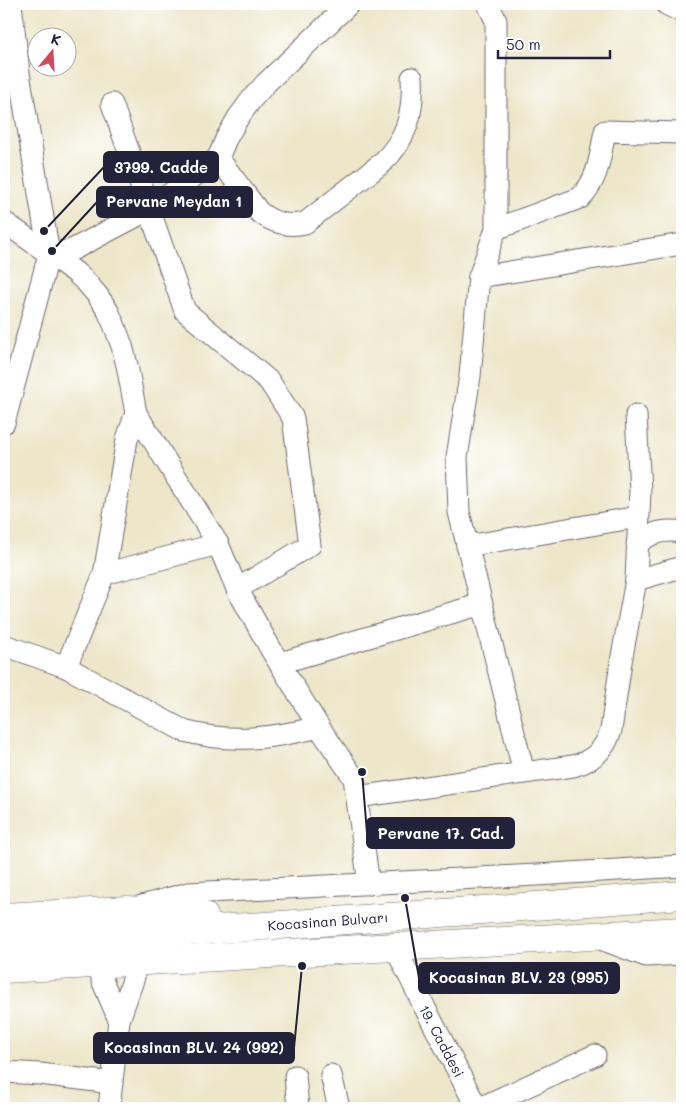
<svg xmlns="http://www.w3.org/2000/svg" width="686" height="1112" font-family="Mali,sans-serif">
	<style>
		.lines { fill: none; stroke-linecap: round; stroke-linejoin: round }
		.minor-casing { stroke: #69676d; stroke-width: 23 }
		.highway-casing { stroke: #69676d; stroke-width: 29 }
		.minor { stroke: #fff; stroke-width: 21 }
		.highway { stroke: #fff; stroke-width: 28 }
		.labels { text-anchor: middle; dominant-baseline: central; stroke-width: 4.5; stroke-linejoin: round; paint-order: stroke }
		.street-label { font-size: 14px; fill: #22223b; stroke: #fff }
		.leader { fill: none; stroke: #22223b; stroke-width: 2 }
		.callout-dot { fill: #22223b; stroke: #fff; stroke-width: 2 }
		.callout { fill: #22223b; stroke: #22223b; stroke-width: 2 }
		.callout-label { font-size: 15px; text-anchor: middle; font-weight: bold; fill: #fff }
	</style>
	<rect width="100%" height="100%" fill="#fff"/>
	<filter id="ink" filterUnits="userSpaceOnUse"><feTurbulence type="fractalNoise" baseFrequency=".02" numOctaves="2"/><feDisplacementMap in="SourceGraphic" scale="10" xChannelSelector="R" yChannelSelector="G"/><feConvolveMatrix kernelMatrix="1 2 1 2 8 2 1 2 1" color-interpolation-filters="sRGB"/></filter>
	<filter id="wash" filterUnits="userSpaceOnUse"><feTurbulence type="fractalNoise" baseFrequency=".0096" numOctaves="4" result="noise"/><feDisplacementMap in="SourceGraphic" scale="20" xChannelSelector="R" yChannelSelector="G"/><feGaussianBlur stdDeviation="1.12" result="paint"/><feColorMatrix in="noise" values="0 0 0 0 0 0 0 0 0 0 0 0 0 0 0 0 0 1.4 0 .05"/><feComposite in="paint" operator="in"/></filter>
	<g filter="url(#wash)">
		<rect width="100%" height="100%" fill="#ede6c9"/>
	</g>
	<g filter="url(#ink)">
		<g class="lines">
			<defs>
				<g id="minor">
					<polyline points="488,4 496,21 496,229"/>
					<polyline points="666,4 682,12"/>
					<polyline points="112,104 185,311 269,381 293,418 310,545 237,589"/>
					<path d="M 218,158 L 259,212 C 273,223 287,227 305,223 L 382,163 C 407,139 414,113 412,78"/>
					<polyline points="4,222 75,272 87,283 98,296 108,311 115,327 122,346 127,365 136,413 218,544 237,589 273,653 319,727 354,778 369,884"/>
					<polyline points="49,254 72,250 150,209 218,158 226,139 238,118 251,100 266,83 349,4"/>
					<polyline points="479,277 682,244"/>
					<polyline points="4,423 49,254 19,73 11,4"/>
					<path d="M 637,544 C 650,532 665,529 682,532"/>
					<polyline points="467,546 638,517"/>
					<polyline points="104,574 218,544"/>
					<polyline points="636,580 682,567"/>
					<path d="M 4,645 L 66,667 L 184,731 C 231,744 273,738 319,727"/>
					<polyline points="280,663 482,604"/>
					<polyline points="66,667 104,574 127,439 136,413"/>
					<path d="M 524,773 L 459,512 L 457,457 L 470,376 L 479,277 L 496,229 L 580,198 C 599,179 600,156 605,131 L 682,133"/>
					<path d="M 357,797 L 573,766 C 593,761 605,750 611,730 L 621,662 L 636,580 L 640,491 L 636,415"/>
					<polyline points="138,907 188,893 537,875 682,866"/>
					<polyline points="598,938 646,956 682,954"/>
					<polyline points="395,947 425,1008 477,1108"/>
					<polyline points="102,980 119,1020"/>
					<polyline points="4,1072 40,1074 112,1083"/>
					<polyline points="331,1075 339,1108"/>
					<polyline points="295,1076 298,1108"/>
					<polyline points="109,1108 119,1020 134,977"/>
					<polyline points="480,1108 595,1055"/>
				</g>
				<g id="highway">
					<polyline points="4,917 127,910 204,916"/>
					<polyline points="4,943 295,924 682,895"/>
					<polyline points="4,969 682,931"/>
				</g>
			</defs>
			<use href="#minor" class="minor-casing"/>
			<use href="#highway" class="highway-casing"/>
			<use href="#minor" class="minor"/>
			<use href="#highway" class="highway"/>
		</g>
	</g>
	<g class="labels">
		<g class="street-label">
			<text transform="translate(328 921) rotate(-4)">Kocasinan Bulvarı</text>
			<text transform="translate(442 1041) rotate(62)">19. Caddesi</text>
		</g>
	</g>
	<path class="leader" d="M44 231L104 167M52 251L97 202M362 772L367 833M405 898L419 978M302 966L294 1048"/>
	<g class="callout-dot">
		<circle cx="44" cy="231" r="5"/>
		<circle cx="52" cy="251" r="5"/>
		<circle cx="362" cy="772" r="5"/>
		<circle cx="405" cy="898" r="5"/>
		<circle cx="302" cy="966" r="5"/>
	</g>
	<g class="callout">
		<rect x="104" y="152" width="114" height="30" rx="5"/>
		<rect x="97" y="187" width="155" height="30" rx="5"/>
		<rect x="367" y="818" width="147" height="30" rx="5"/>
		<rect x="419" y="963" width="200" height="30" rx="5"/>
		<rect x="94" y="1033" width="200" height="30" rx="5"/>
	</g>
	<g class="callout-label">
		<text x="161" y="173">3799. Cadde</text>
		<text x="174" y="207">Pervane Meydan 1</text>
		<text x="441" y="839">Pervane 17. Cad.</text>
		<text x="519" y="983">Kocasinan BLV. 23 (995)</text>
		<text x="194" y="1053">Kocasinan BLV. 24 (992)</text>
	</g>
	<rect width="686" height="1112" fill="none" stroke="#fff" stroke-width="20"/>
	<g transform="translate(52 52) rotate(18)"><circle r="24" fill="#ffffff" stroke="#a7a7b1"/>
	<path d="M0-4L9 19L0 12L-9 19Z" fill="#d1495b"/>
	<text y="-8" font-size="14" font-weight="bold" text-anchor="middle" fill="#22223b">K</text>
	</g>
	<path d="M498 50v8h112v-8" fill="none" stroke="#22223b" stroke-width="2.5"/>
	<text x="506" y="50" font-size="15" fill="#22223b" stroke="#ffffff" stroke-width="4" paint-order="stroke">50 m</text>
</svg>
